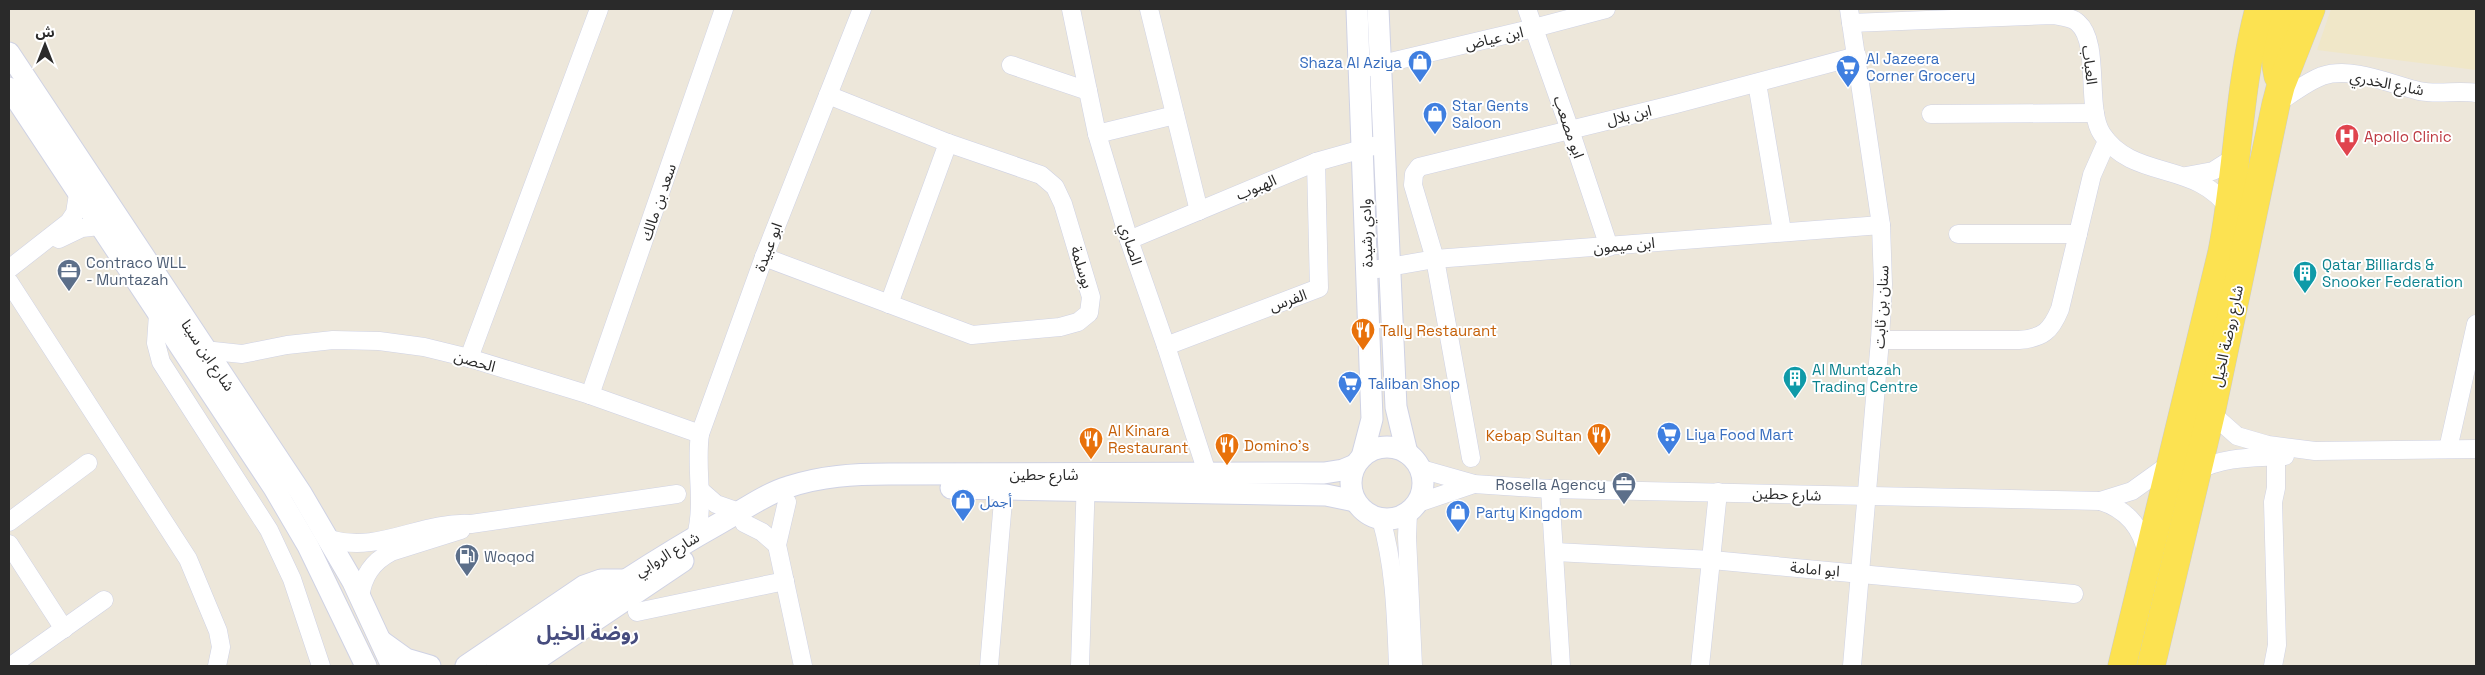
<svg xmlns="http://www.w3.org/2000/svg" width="2485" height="675" font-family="'Space Grotesk','Noto Sans Arabic',sans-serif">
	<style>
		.education { fill: #f0e7c8 }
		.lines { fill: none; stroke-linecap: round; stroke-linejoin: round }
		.minor-casing { stroke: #cfd2e4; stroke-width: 19 }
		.tertiary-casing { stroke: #cfd2e4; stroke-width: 23 }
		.primary-casing { stroke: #ccc; stroke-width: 29 }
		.minor { stroke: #fff; stroke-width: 18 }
		.tertiary { stroke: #fff; stroke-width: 21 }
		.primary { stroke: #fce251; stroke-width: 28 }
		.labels { text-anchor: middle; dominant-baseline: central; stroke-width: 4; stroke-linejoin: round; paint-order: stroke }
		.street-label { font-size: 15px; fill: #2a2a2a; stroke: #fff }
		.shop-label { font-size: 15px; fill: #366cbe; stroke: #fff; text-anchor: start }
		.health-label { font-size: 15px; fill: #be3a42; stroke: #fff; text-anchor: start }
		.service-label { font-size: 15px; fill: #4e5e75; stroke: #fff; text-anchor: start }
		.culture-label { font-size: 15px; fill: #0d838f; stroke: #fff; text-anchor: start }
		.food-label { font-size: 15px; fill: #c56008; stroke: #fff; text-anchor: start }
		.district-label { font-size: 20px; font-weight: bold; fill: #464c7e; stroke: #fff }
	</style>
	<rect width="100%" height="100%" fill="#ede7da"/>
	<polygon class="education" points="2331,9 2476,9 2476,70 2317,50"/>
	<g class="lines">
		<defs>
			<g id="minor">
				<polyline points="1071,9 1097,134 1129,240 1166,346 1211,485"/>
				<polyline points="1149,9 1199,211"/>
				<polyline points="1527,9 1570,130 1609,247"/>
				<polyline points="1849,9 1881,225 1883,284 1880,340 1852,666"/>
				<path d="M 1851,23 L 2053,15 C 2062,17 2072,17 2078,23 C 2101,43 2085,109 2102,134 C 2133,181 2197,160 2230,210"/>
				<polyline points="1011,65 1088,91"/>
				<polyline points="1369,67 1534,28 1606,9"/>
				<polyline points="1757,83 1782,231"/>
				<path d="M 2276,104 C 2290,95 2306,82 2322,76 C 2352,66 2390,84 2419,91 C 2437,95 2458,90 2476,93"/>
				<polyline points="1931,114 2095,113"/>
				<polyline points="1097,134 1175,115"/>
				<polyline points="2186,176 2213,171 2235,157"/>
				<polyline points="1958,234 2078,234"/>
				<polyline points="59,239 82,228 99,226"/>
				<polyline points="1129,240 1316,162 1373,146"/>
				<polyline points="764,257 972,335 1060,327 1078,322 1089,313 1091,297 1063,204 1055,187 1041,175 948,143 828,95"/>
				<polyline points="9,269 69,222 75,213 78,194"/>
				<polyline points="1378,269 1435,259 1881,225"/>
				<polyline points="9,282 188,559 218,631 221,647 217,666"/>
				<polyline points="889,304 948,143"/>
				<polyline points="158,314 156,343 161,362 269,530 292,579 321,666"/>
				<path d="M 1880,340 L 2019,340 C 2043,338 2051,331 2060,309 L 2092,175 L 2107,141"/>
				<polyline points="1166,346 1319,288 1316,162"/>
				<polyline points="204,350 242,354 287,345 333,340 379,341 424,347 469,358 590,395 700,434"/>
				<polyline points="469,358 599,9"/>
				<polyline points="590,395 724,9"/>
				<polyline points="2211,413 2237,436 2268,445 2315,451 2476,449"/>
				<polyline points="2448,449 2476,324"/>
				<polyline points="1471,458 1435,259 1413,185 1414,174 1419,167 1676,104 1857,56"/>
				<polyline points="1421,469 1474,484 1550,489 2100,501 2132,491 2171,463"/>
				<path d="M 2197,471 C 2225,456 2254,458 2285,456"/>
				<polyline points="1550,489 1561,666"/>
				<polyline points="700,490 716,504 739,512"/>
				<path d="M 2100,501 C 2126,509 2142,527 2147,555"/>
				<polyline points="787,502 777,545 803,666"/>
				<polyline points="1418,503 1474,484"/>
				<polyline points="1408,513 1407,537 1413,666"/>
				<path d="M 1381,519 C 1395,567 1396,617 1398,666"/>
				<polyline points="9,522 88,463"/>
				<polyline points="744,523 762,532 777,545"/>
				<path d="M 696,536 C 705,502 695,468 700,434 L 764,257 L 862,9"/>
				<path d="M 329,539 C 380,554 420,521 471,524 L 677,494"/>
				<polyline points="9,544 64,629"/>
				<polyline points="1555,552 1712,560 2074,594"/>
				<path d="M 360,597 C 363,576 372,562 391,552 L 461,530"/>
				<polyline points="637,612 785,581"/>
				<polyline points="11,666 104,600"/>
				<polyline points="989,666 1004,489"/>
				<polyline points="1080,666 1086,477"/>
				<polyline points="1700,666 1718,492"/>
				<polyline points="2273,666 2277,645 2273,502 2276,488 2276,456"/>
			</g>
			<g id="tertiary">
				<polyline points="1357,9 1372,419 1362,457"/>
				<polyline points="1378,9 1396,407 1407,453"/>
				<polyline points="9,53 301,493 353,582 392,666"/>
				<polyline points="9,88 274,488 308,546 366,666"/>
				<circle cx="1387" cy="483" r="36"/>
				<polyline points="951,488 1326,495 1355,501"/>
				<polyline points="381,641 406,659 430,666"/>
				<polyline points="466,666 584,586 601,580 624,580"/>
				<path d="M 497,666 C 570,617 643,566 720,523 C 742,511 765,494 788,487 C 821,476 854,474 889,474 L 1324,473 L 1343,470 L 1355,465"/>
				<polyline points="527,666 683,561"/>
			</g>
			<g id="primary">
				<path d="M 2278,76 C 2272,52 2281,32 2287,9"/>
				<path d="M 2122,666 L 2222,252 C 2238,171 2238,89 2259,9"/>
				<polyline points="2151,666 2211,413 2276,104 2281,85 2311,9"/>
			</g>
		</defs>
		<use href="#minor" class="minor-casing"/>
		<use href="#tertiary" class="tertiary-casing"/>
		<use href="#primary" class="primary-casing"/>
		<use href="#minor" class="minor"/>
		<use href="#tertiary" class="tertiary"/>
		<use href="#primary" class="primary"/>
	</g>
	<defs>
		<symbol id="shop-pin" viewBox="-11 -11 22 30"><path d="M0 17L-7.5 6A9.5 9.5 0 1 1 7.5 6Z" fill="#3f7fe0" stroke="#fff"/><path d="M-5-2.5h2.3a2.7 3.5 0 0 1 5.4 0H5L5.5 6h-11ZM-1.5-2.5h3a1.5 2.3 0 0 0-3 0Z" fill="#fff"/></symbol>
		<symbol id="supermarket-pin" viewBox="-11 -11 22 30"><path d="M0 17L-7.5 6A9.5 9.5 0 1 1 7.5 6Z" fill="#3f7fe0" stroke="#fff"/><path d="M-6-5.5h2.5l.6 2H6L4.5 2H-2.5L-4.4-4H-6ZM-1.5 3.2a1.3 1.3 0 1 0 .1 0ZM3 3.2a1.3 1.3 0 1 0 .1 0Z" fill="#fff"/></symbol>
		<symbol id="hospital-pin" viewBox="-11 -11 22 30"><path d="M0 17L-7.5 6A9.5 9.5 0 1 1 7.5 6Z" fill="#e0444e" stroke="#fff"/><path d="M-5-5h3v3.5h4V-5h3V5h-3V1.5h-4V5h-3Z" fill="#fff"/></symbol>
		<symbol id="office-pin" viewBox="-11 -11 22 30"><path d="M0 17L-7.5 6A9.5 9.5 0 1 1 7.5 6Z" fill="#5c6f8a" stroke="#fff"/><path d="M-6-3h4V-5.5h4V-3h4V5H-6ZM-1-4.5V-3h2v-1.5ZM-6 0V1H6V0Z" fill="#fff"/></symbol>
		<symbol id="building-pin" viewBox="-11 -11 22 30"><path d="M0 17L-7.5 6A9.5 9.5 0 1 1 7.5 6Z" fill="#0f9aa8" stroke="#fff"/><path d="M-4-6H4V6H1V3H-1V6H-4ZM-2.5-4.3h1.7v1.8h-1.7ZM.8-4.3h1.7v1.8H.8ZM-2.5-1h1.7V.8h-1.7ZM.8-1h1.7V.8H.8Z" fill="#fff"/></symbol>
		<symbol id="restaurant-pin" viewBox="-11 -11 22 30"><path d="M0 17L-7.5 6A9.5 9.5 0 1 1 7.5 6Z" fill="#e8710a" stroke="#fff"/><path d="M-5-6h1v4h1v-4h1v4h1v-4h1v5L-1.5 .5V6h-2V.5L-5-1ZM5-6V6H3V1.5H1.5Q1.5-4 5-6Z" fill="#fff"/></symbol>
		<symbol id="fuel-pin" viewBox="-11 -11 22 30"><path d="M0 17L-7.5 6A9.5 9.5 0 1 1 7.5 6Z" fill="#5c6f8a" stroke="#fff"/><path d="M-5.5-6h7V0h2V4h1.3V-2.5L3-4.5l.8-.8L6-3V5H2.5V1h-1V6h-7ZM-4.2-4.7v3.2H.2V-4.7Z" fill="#fff"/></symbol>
	</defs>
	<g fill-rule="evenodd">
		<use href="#shop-pin" x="1406" y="48" width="28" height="38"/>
		<use href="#supermarket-pin" x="1834" y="53" width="28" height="38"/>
		<use href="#shop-pin" x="1421" y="100" width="28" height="38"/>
		<use href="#hospital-pin" x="2333" y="122" width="28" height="38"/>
		<use href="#office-pin" x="55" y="257" width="28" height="38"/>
		<use href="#building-pin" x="2291" y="259" width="28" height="38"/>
		<use href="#restaurant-pin" x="1349" y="316" width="28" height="38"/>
		<use href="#building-pin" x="1781" y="364" width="28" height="38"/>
		<use href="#supermarket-pin" x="1336" y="369" width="28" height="38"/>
		<use href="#supermarket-pin" x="1655" y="420" width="28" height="38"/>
		<use href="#restaurant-pin" x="1585" y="421" width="28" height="38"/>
		<use href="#restaurant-pin" x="1077" y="425" width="28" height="38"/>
		<use href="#restaurant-pin" x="1213" y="431" width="28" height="38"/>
		<use href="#office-pin" x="1610" y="470" width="28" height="38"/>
		<use href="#shop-pin" x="949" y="487" width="28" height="38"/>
		<use href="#shop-pin" x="1444" y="498" width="28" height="38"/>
		<use href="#fuel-pin" x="453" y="542" width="28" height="38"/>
	</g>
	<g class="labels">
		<g class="street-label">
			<text transform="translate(1494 38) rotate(-13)">ابن عياض</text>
			<text transform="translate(2090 65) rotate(83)">العباب</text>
			<text transform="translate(2387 83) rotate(11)">شارع الخدري</text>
			<text transform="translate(1629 115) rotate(-13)">ابن بلال</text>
			<text transform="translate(1569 127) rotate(71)">ابو مصعب</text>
			<text transform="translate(1256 187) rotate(-23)">الهبوب</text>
			<text transform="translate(658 202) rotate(-71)">سعد بن مالك</text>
			<text transform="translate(1366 233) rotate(-92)">وادي رشيدة</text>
			<text transform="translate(1131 244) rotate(72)">الصاري</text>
			<text transform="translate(1624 245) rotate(-5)">ابن ميمون</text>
			<text transform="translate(768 247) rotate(-69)">ابو عبيدة</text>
			<text transform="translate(1082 267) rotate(73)">بوسلمة</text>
			<text transform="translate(1288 300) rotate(-19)">الفرس</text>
			<text transform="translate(1881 307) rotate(-87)">سنان بن ثابت</text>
			<text transform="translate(2227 336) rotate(-78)">شارع روضة الخيل</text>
			<text transform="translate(208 355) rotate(56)">شارع ابن سينا</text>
			<text transform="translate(475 361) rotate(16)">الحصن</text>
			<text x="1044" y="474">شارع حطين</text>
			<text transform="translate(1787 494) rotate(2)">شارع حطين</text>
			<text transform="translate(667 554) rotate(-31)">شارع الروابي</text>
			<text transform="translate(1815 569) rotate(5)">ابو امامة</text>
		</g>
		<g class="shop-label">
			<text x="1866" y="58">Al Jazeera<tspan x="1866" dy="17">Corner Grocery</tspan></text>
			<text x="1402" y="62" text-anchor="end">Shaza Al Aziya</text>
			<text x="1452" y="105">Star Gents<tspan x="1452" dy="17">Saloon</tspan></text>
			<text x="1368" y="383">Taliban Shop</text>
			<text x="1686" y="434">Liya Food Mart</text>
			<text x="980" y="501">أجمل</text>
			<text x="1476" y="512">Party Kingdom</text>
		</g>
		<g class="health-label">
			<text x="2364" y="136">Apollo Clinic</text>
		</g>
		<g class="service-label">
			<text x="86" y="262">Contraco WLL<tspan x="86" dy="17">- Muntazah</tspan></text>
			<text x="1606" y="484" text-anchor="end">Rosella Agency</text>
			<text x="484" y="556">Woqod</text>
		</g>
		<g class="culture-label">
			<text x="2322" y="264">Qatar Billiards &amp;<tspan x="2322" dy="17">Snooker Federation</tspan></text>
			<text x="1812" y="369">Al Muntazah<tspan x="1812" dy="17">Trading Centre</tspan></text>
		</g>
		<g class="food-label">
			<text x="1380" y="330">Tally Restaurant</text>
			<text x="1108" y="430">Al Kinara<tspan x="1108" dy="17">Restaurant</tspan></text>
			<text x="1582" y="435" text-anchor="end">Kebap Sultan</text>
			<text x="1244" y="445">Domino's</text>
		</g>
		<g class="district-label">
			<text x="588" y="633">روضة الخيل</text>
		</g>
	</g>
	<rect width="2485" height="675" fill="none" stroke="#2a2a2a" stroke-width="20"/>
	<g transform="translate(45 45)" stroke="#ffffff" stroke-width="4" paint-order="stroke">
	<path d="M0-4L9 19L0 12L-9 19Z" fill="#2a2a2a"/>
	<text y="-8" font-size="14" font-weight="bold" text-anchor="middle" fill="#2a2a2a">ش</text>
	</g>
</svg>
